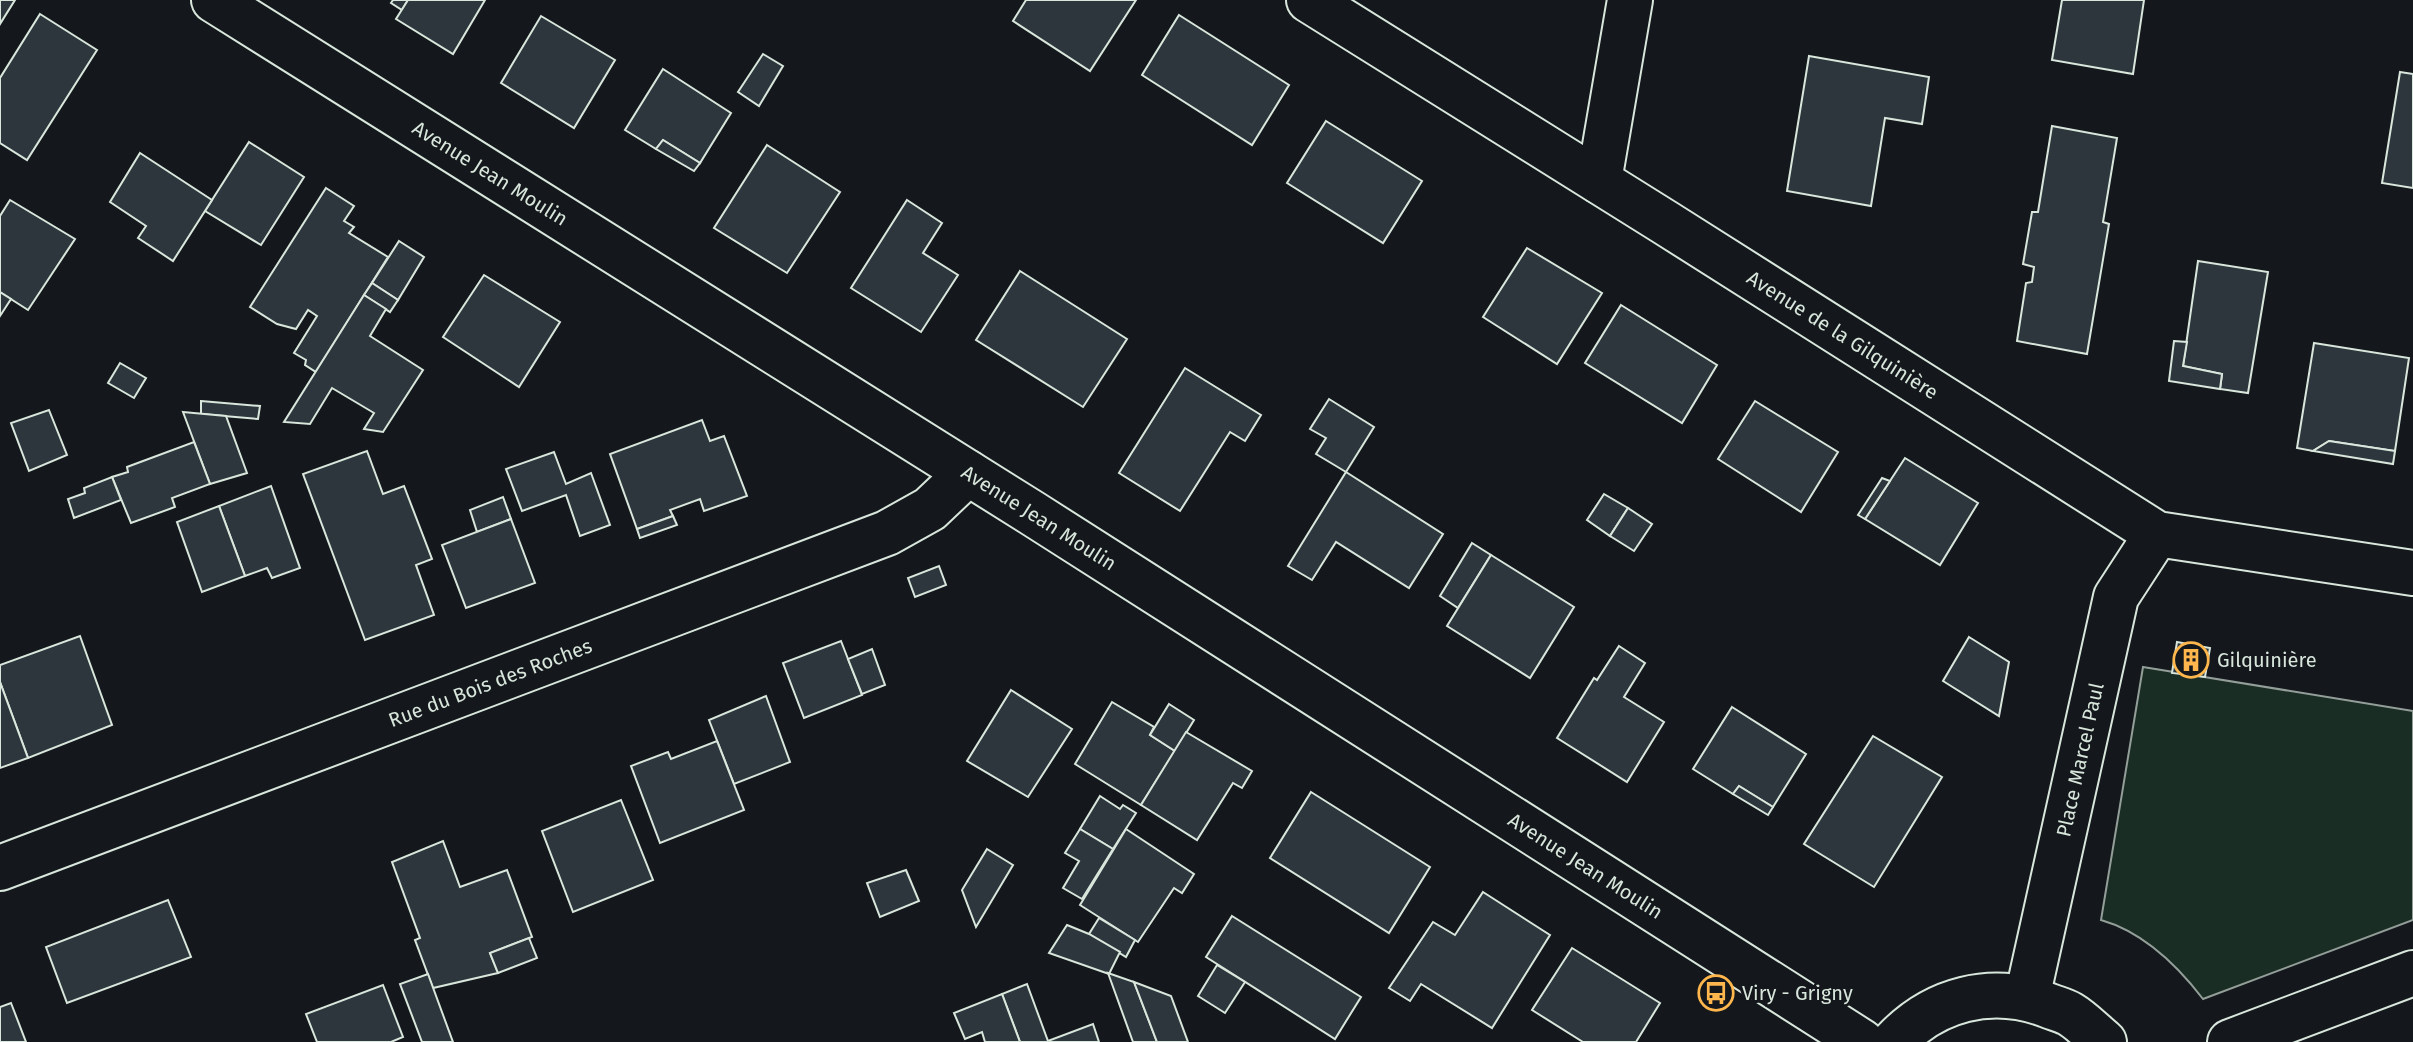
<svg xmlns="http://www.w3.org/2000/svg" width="2413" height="1042" font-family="'Fira Sans',sans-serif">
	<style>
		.green { fill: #1a2d24; stroke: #939e99; stroke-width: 2 }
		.building { fill: #2c363c; stroke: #d8e6dc; stroke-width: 2 }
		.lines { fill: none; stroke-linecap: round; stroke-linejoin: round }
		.minor-casing { stroke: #d8e6dc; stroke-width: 48 }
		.minor { stroke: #14181c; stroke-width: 44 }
		.labels { text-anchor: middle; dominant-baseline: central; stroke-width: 6; stroke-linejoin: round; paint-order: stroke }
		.street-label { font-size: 20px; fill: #d8e6dc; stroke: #14181c }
		.poi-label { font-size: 20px; fill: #d8e6dc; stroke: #14181c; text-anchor: start }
	</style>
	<rect width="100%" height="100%" fill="#14181c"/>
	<path class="green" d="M 2143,667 L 2413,711 L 2413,920 L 2203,999 C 2177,965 2143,932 2101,920 Z"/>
	<g class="building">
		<polygon points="0,0 15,0 0,24"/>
		<polygon points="393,0 408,0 402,10 391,3"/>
		<polygon points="408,0 485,0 453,54 396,19"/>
		<polygon points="1026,0 1136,0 1090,71 1013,21"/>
		<polygon points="2062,0 2144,0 2133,74 2052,60"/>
		<polygon points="40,14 97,50 27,160 0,143 0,78"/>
		<polygon points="1179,15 1289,85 1252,145 1142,75"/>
		<polygon points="541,16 615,60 574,128 501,83"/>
		<polygon points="763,54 783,66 759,106 738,92"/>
		<polygon points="1809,56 1929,77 1922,124 1885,118 1871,206 1787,191"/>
		<polygon points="663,69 731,113 700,163 663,140 656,149 625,130"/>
		<polygon points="2400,72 2413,74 2413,188 2382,183"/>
		<polygon points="1326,121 1422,181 1383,243 1287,183"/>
		<polygon points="2052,126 2117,138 2103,222 2109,224 2087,354 2017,341 2026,283 2032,282 2034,267 2023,264 2032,212 2038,212"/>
		<polygon points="663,140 700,163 694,171 656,149"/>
		<polygon points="249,142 304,177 261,245 205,211"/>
		<polygon points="767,145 840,192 787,273 714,228"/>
		<polygon points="140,153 212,200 173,261 138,238 146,226 110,202"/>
		<polygon points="326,188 354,206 344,221 354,227 349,233 388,257 316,372 305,365 306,360 294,353 317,316 308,310 296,329 277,324 250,307"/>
		<polygon points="10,200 75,239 28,310 0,292 0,216"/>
		<polygon points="907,200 942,223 923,253 958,275 921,332 851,288"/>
		<polygon points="399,241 424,257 398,300 372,283"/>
		<polygon points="1527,248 1602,293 1557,364 1483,317"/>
		<polygon points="2198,261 2268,272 2248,393 2220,389 2222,374 2183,366"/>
		<polygon points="1020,271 1127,339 1083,407 976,340"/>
		<polygon points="484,275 560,322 519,387 443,337"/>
		<polygon points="372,283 398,300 390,312 364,295"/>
		<polygon points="0,292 11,299 0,316"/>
		<polygon points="364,295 386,309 370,336 423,370 383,432 364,429 374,413 332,388 310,424 284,422"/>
		<polygon points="1621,305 1717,365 1682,423 1585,363"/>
		<polygon points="2174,341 2187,342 2183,366 2222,374 2220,389 2169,381"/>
		<polygon points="2314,343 2409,358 2395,451 2329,441 2313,451 2297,448"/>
		<polygon points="120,363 146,378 134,398 108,383"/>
		<polygon points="1185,368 1261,415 1245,441 1230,432 1180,511 1119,473"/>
		<polygon points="1329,399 1374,427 1346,472 1316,454 1326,438 1310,429"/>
		<polygon points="201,401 260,406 258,419 201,414"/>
		<polygon points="1755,401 1838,452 1801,512 1718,459"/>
		<polygon points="49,410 67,455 29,471 11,423"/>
		<polygon points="183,412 226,416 247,473 210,484"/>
		<polygon points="702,420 710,441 724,436 747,496 704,511 700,499 670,510 673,516 637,529 610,454"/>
		<polygon points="2329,441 2395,451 2393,464 2313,451"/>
		<polygon points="194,442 210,484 172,498 175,507 131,523 112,477 128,472 127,467"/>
		<polygon points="367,451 383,494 404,486 432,559 416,565 434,615 365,640 303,474"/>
		<polygon points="554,452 566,484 591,473 610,525 580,536 566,495 522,511 506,469"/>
		<polygon points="1905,458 1978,503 1940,565 1865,519"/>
		<polygon points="1346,472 1443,534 1409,588 1336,542 1312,580 1288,566"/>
		<polygon points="112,477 121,500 74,518 68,499 85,493 84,488"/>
		<polygon points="1882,478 1890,481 1865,519 1858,515"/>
		<polygon points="271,486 300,568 272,578 267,568 245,576 219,506"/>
		<polygon points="1604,494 1628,508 1610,536 1587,520"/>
		<polygon points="503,497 511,519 477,532 470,510"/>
		<polygon points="219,506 245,576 202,592 177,522"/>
		<polygon points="1628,508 1652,524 1634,551 1610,536"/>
		<polygon points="673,516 677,525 640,538 637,529"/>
		<polygon points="511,519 535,583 466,608 442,545"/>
		<polygon points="1472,543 1491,555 1458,608 1440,596"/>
		<polygon points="1491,555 1574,607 1530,678 1447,626"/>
		<polygon points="939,566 946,585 915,597 908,578"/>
		<polygon points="80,636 112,725 28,758 0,682 0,665"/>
		<polygon points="1969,637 2009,662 1999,716 1943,681"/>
		<polygon points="841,641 862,695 804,718 783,663"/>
		<polygon points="2177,642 2210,648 2205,677 2172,673"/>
		<polygon points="1619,646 1645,663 1624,697 1664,722 1627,782 1557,738 1594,678 1597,680"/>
		<polygon points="872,649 885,685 862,694 848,659"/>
		<polygon points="0,682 28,758 0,768"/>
		<polygon points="1011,690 1072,729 1028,797 967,761"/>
		<polygon points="766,696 790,762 734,784 709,720"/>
		<polygon points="1112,702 1154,727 1150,735 1175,751 1141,805 1075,764"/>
		<polygon points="1169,704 1194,720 1175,751 1150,735"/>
		<polygon points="1732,707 1806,754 1773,807 1739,786 1733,794 1693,769"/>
		<polygon points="1186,732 1252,771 1242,788 1233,783 1197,840 1141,805"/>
		<polygon points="1873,736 1942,777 1874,887 1804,844"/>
		<polygon points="717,741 744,810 660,843 631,766 668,752 671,759"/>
		<polygon points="1739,786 1773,807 1768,815 1733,794"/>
		<polygon points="1311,792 1430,867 1389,933 1270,858"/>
		<polygon points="1100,796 1120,809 1123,805 1136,813 1113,849 1080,829"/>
		<polygon points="621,800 653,880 573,912 542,831"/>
		<polygon points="1080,829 1113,849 1082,899 1063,888 1079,861 1065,853"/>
		<polygon points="1126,829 1194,874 1182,893 1174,888 1138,942 1080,905"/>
		<polygon points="443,841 460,887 507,870 532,937 490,953 498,973 433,988 415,940 420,938 392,862"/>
		<polygon points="987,849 1013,865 976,927 962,890"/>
		<polygon points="906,870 919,901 880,917 867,883"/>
		<polygon points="1483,892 1550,935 1492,1028 1421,984 1410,1001 1389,988 1433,922 1455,935"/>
		<polygon points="168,900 191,957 67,1003 46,947"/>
		<polygon points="1232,916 1361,997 1335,1039 1206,957"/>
		<polygon points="1099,918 1135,940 1126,957 1089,934"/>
		<polygon points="1067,925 1089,934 1120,952 1109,974 1049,953"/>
		<polygon points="529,938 537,958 498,973 490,953"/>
		<polygon points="1572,948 1660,1003 1636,1042 1583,1042 1532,1010"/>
		<polygon points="1217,965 1245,982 1225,1013 1198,996"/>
		<polygon points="1108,973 1134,982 1157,1042 1133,1042"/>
		<polygon points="428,974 453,1042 422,1042 400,984"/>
		<polygon points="1134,982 1171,996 1188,1042 1157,1042"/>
		<polygon points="1027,984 1048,1041 1093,1024 1099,1042 1020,1042 1002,994"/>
		<polygon points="383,985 403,1037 391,1042 317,1042 306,1014"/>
		<polygon points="1002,994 1020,1042 985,1042 982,1032 965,1039 954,1013"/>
		<polygon points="11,1003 26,1042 0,1042 0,1007"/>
	</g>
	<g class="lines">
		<defs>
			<g id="minor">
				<path id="s1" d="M 214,0 L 1032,513 L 1862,1042"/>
				<path id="s2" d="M 1309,0 L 1666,223 L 2157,534 L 2413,573"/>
				<polyline points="1599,181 1630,0"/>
				<path id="s3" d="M 0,868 L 887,533 L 930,509 L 968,473"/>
				<path id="s4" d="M 2027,998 L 2116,597 L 2157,534"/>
				<path d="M 1894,1042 C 1934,999 1991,984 2047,1005 C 2054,1008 2063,1010 2070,1014 C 2082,1021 2093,1033 2104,1042"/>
				<polyline points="2230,1042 2413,973"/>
			</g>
		</defs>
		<use href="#minor" class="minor-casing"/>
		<use href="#minor" class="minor"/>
	</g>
	<defs>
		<symbol id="building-ring" viewBox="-11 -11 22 22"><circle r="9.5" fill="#14181c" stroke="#ffb74d" stroke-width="1.5"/><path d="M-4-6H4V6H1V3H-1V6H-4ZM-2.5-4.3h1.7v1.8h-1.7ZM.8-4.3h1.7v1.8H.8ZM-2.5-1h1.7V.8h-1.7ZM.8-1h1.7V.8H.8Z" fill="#ffb74d"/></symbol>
		<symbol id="bus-ring" viewBox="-11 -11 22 22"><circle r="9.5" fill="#14181c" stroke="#ffb74d" stroke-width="1.5"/><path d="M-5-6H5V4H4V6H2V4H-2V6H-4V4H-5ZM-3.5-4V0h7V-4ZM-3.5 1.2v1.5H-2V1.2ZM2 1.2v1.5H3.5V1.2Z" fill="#ffb74d"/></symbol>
	</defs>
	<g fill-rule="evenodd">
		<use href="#building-ring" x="2171" y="640" width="40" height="40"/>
		<use href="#bus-ring" x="1696" y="973" width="40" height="40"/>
	</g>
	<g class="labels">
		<g class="street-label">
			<text stroke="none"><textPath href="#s1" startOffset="326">Avenue Jean Moulin</textPath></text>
			<text stroke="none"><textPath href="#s2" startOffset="630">Avenue de la Gilquinière</textPath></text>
			<text stroke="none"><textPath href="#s1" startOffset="974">Avenue Jean Moulin</textPath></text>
			<text stroke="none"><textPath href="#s3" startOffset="524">Rue du Bois des Roches</textPath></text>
			<text stroke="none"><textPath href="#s4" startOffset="244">Place Marcel Paul</textPath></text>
			<text stroke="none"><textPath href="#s1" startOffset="1622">Avenue Jean Moulin</textPath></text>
		</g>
		<g class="poi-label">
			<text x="2217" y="660">Gilquinière</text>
			<text x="1742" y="993">Viry - Grigny</text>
		</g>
	</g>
</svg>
